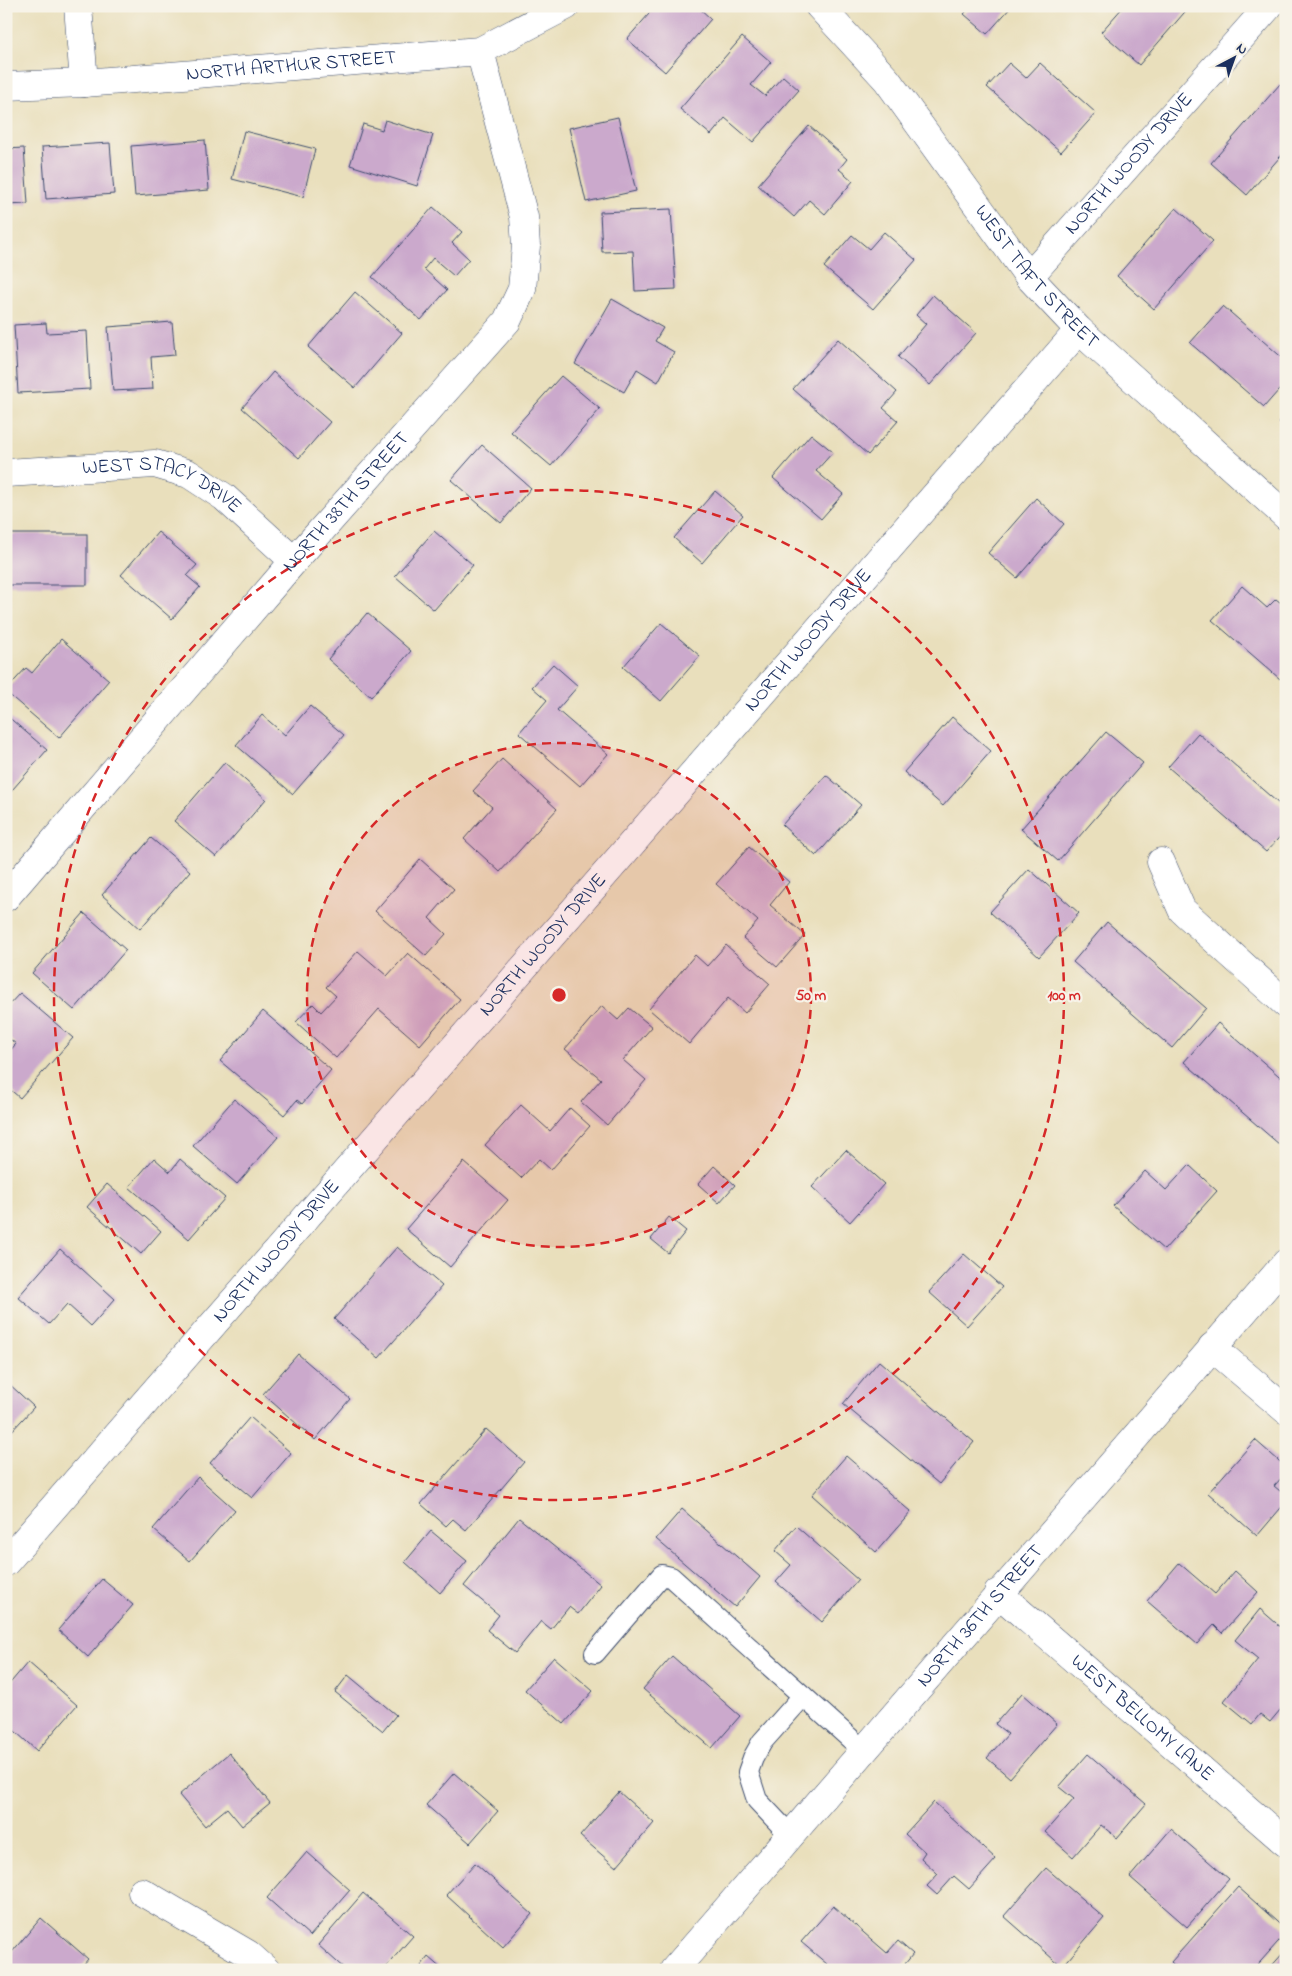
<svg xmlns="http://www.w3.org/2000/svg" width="1292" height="1976" font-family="'Indie Flower',sans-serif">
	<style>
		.building { fill: #cba9cc }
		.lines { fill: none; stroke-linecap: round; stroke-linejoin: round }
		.service-casing { stroke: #3a496c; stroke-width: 22 }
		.minor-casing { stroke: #3a496c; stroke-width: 29 }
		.tertiary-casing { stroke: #3a496c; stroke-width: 29 }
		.service { stroke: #fff; stroke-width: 20 }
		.minor { stroke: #fff; stroke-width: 28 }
		.tertiary { stroke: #fff; stroke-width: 28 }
		.ring { fill: none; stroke: #d62828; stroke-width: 2.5; stroke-dasharray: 9 6 }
		.labels { text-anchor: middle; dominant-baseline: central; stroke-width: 4.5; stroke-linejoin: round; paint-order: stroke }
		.street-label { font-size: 20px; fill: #1b2f5e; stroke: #f7f3e8 }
		.centre { fill: #d62828; stroke: #f7f3e8; stroke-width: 2.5 }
		.ring-label { font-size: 15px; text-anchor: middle; font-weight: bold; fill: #d62828; stroke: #f7f3e8; stroke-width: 4.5; stroke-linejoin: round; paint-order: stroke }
	</style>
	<rect width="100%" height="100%" fill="#f7f3e8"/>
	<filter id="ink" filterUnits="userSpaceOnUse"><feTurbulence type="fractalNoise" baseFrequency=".02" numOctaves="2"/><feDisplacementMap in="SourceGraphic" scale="10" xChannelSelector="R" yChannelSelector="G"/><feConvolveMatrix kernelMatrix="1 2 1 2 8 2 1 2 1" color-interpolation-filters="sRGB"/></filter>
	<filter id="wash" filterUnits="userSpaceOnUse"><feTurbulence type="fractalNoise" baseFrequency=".0096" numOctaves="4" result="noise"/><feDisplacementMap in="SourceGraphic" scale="20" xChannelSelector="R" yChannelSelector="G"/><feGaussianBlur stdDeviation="1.12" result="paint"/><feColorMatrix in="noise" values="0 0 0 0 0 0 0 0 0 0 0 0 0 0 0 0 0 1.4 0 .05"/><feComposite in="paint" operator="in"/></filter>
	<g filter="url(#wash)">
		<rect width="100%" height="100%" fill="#e9dfbc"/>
		<g id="blocks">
			<g class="building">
				<polygon points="656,6 697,6 711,19 665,72 627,39"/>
				<polygon points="971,6 1012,6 987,34 964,14"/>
				<polygon points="1124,6 1190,6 1139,65 1101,32"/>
				<polygon points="742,37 771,62 751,85 765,96 783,76 799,90 753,142 725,118 711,135 680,109"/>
				<polygon points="1009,63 1026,78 1040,63 1096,113 1061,152 987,87"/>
				<polygon points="1280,84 1286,89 1286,150 1247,195 1211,163"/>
				<polygon points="618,117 636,191 586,202 569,128"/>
				<polygon points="385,120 433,135 417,186 350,165 363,124 382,130"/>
				<polygon points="809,126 847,159 839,169 853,181 825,214 809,200 794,217 758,185"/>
				<polygon points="244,131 315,149 303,197 232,179"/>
				<polygon points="205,140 209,190 135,196 131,146"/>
				<polygon points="110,143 114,194 46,199 42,147"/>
				<polygon points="24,148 28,204 6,205 6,149"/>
				<polygon points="433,207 462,232 452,243 469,259 454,276 433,258 424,269 447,290 421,320 372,277"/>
				<polygon points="1176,208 1213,241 1154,309 1117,276"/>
				<polygon points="671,209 676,289 635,291 633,251 602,252 600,212"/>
				<polygon points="884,232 916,260 873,309 824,267 852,235 869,249"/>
				<polygon points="355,292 402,333 355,388 308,347"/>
				<polygon points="933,295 976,333 930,385 898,357 926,324 916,315"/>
				<polygon points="612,299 663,328 655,341 674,352 658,382 637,369 624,392 575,364"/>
				<polygon points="1223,306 1286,361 1286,382 1264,407 1190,343"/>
				<polygon points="172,322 175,355 151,357 153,389 113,391 108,327"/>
				<polygon points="46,323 47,333 87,331 90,389 18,393 14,325"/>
				<polygon points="838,339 897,392 883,408 898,421 868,455 793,389"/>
				<polygon points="273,372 330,422 299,458 242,408"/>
				<polygon points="561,376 600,409 551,466 511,432"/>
				<polygon points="1286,414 1286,428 1279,422"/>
				<polygon points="811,434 833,452 816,471 843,494 821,519 773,478"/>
				<polygon points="482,445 531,488 501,523 451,480"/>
				<polygon points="715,491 743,515 702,563 674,538"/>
				<polygon points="1036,498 1064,524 1017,578 988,553"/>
				<polygon points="434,531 473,565 434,610 395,576"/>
				<polygon points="158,532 197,565 187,576 200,587 172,619 121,575"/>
				<rect x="6" y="534" width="81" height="51"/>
				<polygon points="1242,586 1267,608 1276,599 1286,607 1286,672 1280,679 1212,620"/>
				<polygon points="367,613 411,651 371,697 328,659"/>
				<polygon points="661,623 700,656 661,701 623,667"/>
				<polygon points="61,639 109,680 59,738 6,692 6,690 26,668 32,673"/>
				<polygon points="553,664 578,686 557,710 608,754 580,786 519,733 547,700 532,687"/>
				<polygon points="310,706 344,735 293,794 236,745 262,715 285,735"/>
				<polygon points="6,715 47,750 6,797"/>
				<polygon points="952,717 991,751 943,806 904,772"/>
				<polygon points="1106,732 1143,763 1058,861 1021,829"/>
				<polygon points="1198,733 1286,810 1286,830 1266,852 1168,767"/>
				<polygon points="502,759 557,809 500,872 464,839 492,807 473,791"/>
				<polygon points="225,762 266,799 216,857 174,821"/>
				<polygon points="826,775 861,805 816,856 782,825"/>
				<polygon points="151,838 190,871 140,929 102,895"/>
				<polygon points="749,847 789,882 770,905 805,935 777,967 743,938 758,921 716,884"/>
				<polygon points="420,859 454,889 429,918 446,934 426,956 375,911"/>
				<polygon points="1029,869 1079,913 1039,957 990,912"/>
				<polygon points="84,913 126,950 74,1010 32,973"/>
				<polygon points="1107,922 1206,1008 1172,1048 1073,962"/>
				<polygon points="726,945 770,984 745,1013 728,998 689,1044 649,1009 695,955 707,966"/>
				<polygon points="358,951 387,976 408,953 460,999 420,1045 379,1009 336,1058 296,1022 313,1004 321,1012 336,996 326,987"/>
				<polygon points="20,993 73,1038 20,1098 6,1086 6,1055 16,1044 6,1036 6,1008"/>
				<polygon points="602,1006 618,1020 629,1008 652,1027 623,1060 646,1080 607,1125 581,1102 601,1079 565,1049"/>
				<polygon points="263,1011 331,1070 302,1104 297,1100 284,1115 220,1061"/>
				<polygon points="1218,1023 1286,1082 1286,1138 1280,1145 1184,1062"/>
				<polygon points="234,1099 278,1137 237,1184 193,1146"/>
				<polygon points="521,1105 550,1131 570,1108 590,1126 551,1170 539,1159 521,1178 485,1145"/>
				<polygon points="846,1150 884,1184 850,1222 812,1187"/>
				<polygon points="154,1158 170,1172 180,1159 225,1198 189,1239 129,1187"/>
				<polygon points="464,1162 508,1200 450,1267 406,1229"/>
				<polygon points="1189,1165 1217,1191 1164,1250 1113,1206 1145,1171 1166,1190"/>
				<polygon points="714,1166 735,1185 719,1203 698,1184"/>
				<polygon points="107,1184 161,1231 141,1254 87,1207"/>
				<polygon points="669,1217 686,1231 668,1253 651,1239"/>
				<polygon points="397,1247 442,1286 379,1358 334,1319"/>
				<polygon points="60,1249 115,1299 91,1326 67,1304 49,1324 18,1297"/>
				<polygon points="964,1254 1002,1287 967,1326 929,1292"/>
				<polygon points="298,1354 350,1399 315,1440 263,1394"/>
				<polygon points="879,1361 974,1442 939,1484 843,1404"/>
				<polygon points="6,1381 34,1407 10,1433 6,1429"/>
				<polygon points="250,1417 291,1453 252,1498 210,1463"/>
				<polygon points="486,1429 524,1462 466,1530 453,1519 446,1526 421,1504"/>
				<polygon points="1255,1440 1286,1467 1286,1473 1274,1486 1286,1496 1286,1502 1257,1536 1208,1493"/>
				<polygon points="846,1456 911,1512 876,1552 812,1495"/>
				<polygon points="198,1477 235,1510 190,1561 153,1529"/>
				<polygon points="682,1509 760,1577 735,1607 656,1539"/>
				<polygon points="519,1518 601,1585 578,1614 569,1607 551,1629 541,1621 515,1653 487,1630 499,1615 464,1586"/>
				<polygon points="796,1526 858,1580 822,1622 776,1582 791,1565 775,1551"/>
				<polygon points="431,1531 467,1561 440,1593 405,1562"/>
				<polygon points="1179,1563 1215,1594 1235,1571 1258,1592 1222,1633 1214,1625 1197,1644 1147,1601"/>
				<polygon points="102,1579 133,1605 88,1657 58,1630"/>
				<polygon points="1260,1609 1284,1630 1286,1628 1286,1703 1270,1722 1260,1714 1252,1724 1224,1701 1258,1659 1235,1640"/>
				<polygon points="672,1656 740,1716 712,1748 643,1689"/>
				<polygon points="554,1657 593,1691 564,1724 525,1690"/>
				<polygon points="28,1662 77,1705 37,1751 6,1723 6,1688"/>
				<polygon points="348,1675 396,1715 383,1731 335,1692"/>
				<polygon points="1022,1693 1057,1724 1010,1778 987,1758 1008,1734 995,1724"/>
				<polygon points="229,1753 270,1803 242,1826 227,1808 205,1826 179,1795"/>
				<polygon points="1088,1754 1146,1804 1117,1838 1101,1825 1073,1857 1045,1832 1074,1799 1059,1787"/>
				<polygon points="454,1773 498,1811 470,1843 426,1805"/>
				<polygon points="619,1792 654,1823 616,1867 580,1836"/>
				<polygon points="934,1802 996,1859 969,1889 954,1876 937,1895 927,1886 938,1874 921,1858 925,1852 905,1834"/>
				<polygon points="1171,1829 1229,1879 1187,1927 1130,1877"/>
				<polygon points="307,1852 350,1890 310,1936 267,1898"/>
				<polygon points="475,1863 532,1914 503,1947 446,1895"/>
				<polygon points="1046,1868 1104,1918 1062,1967 1004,1916"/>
				<polygon points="1238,1887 1286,1930 1286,1933 1253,1970 1180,1970 1171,1962"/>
				<polygon points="363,1893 413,1936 383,1970 346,1970 318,1945"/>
				<polygon points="833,1906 887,1953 898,1941 913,1954 900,1970 834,1970 801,1942"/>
				<polygon points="41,1918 88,1959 79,1970 6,1970 6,1959"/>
				<polygon points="1285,1951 1286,1970 1268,1970"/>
				<polygon points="428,1957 443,1970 418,1970"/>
			</g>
		</g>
	</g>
	<g filter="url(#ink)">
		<use href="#blocks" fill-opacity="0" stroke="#3a496c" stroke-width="1"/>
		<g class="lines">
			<defs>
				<g id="service">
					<polyline points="595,1653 662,1575 671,1577 864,1751"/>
					<polyline points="791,1836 757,1800 748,1772 753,1758 762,1742 803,1696"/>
				</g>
				<g id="minor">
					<polyline points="78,6 84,83"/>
					<path id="s1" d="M 819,6 L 887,80 L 1029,277 L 1079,330 L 1286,516"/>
					<path id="s2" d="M 6,86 L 84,83 L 480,51 L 566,6"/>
					<path id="s3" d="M 1029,277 L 1269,6"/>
					<path id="s4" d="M 6,473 L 155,464 L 189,474 L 224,497 L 294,561"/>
					<polyline points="1161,862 1182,910 1286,1004"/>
					<path id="s5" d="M 6,897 L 294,561 L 507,321 L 522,289 L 526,246 L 524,217 L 480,51"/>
					<polyline points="1212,1347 1286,1410"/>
					<path id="s6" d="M 6,1562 L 1079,330"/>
					<path id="s7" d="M 998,1593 L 1286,1843"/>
					<polyline points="142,1892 248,1954 266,1970"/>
				</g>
				<g id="tertiary">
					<path id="s8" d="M 674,1970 L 1286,1263"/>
				</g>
			</defs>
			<use href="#service" class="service-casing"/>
			<use href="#minor" class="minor-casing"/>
			<use href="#tertiary" class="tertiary-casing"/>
			<use href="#service" class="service"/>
			<use href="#minor" class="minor"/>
			<use href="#tertiary" class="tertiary"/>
		</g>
	</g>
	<circle cx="559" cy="995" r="252" fill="#d62828" fill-opacity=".12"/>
	<g class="ring">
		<circle cx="559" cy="995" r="252"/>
		<circle cx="559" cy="995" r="505"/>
	</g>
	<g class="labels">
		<g class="street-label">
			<text stroke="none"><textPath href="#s2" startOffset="286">NORTH ARTHUR STREET</textPath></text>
			<text stroke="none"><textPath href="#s3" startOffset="151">NORTH WOODY DRIVE</textPath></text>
			<text stroke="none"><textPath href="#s1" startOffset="348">WEST TAFT STREET</textPath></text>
			<text stroke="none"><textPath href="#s4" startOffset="161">WEST STACY DRIVE</textPath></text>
			<text stroke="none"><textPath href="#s5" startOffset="521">NORTH 38TH STREET</textPath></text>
			<text stroke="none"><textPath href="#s6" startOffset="1222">NORTH WOODY DRIVE</textPath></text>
			<text stroke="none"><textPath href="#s6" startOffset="818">NORTH WOODY DRIVE</textPath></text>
			<text stroke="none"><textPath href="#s6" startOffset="412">NORTH WOODY DRIVE</textPath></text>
			<text stroke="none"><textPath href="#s8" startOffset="468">NORTH 36TH STREET</textPath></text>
			<text stroke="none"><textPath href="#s7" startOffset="191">WEST BELLOMY LANE</textPath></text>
		</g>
	</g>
	<circle cx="559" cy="995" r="8" class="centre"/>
	<g class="ring-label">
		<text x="811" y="1000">50 m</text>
		<text x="1064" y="1000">100 m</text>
	</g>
	<rect width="1292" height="1976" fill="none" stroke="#f7f3e8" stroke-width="25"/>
	<g transform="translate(1234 58) rotate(41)" stroke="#f7f3e8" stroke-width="4" paint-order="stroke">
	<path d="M0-4L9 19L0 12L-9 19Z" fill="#1b2f5e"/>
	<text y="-8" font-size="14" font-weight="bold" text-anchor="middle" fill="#1b2f5e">N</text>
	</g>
</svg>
